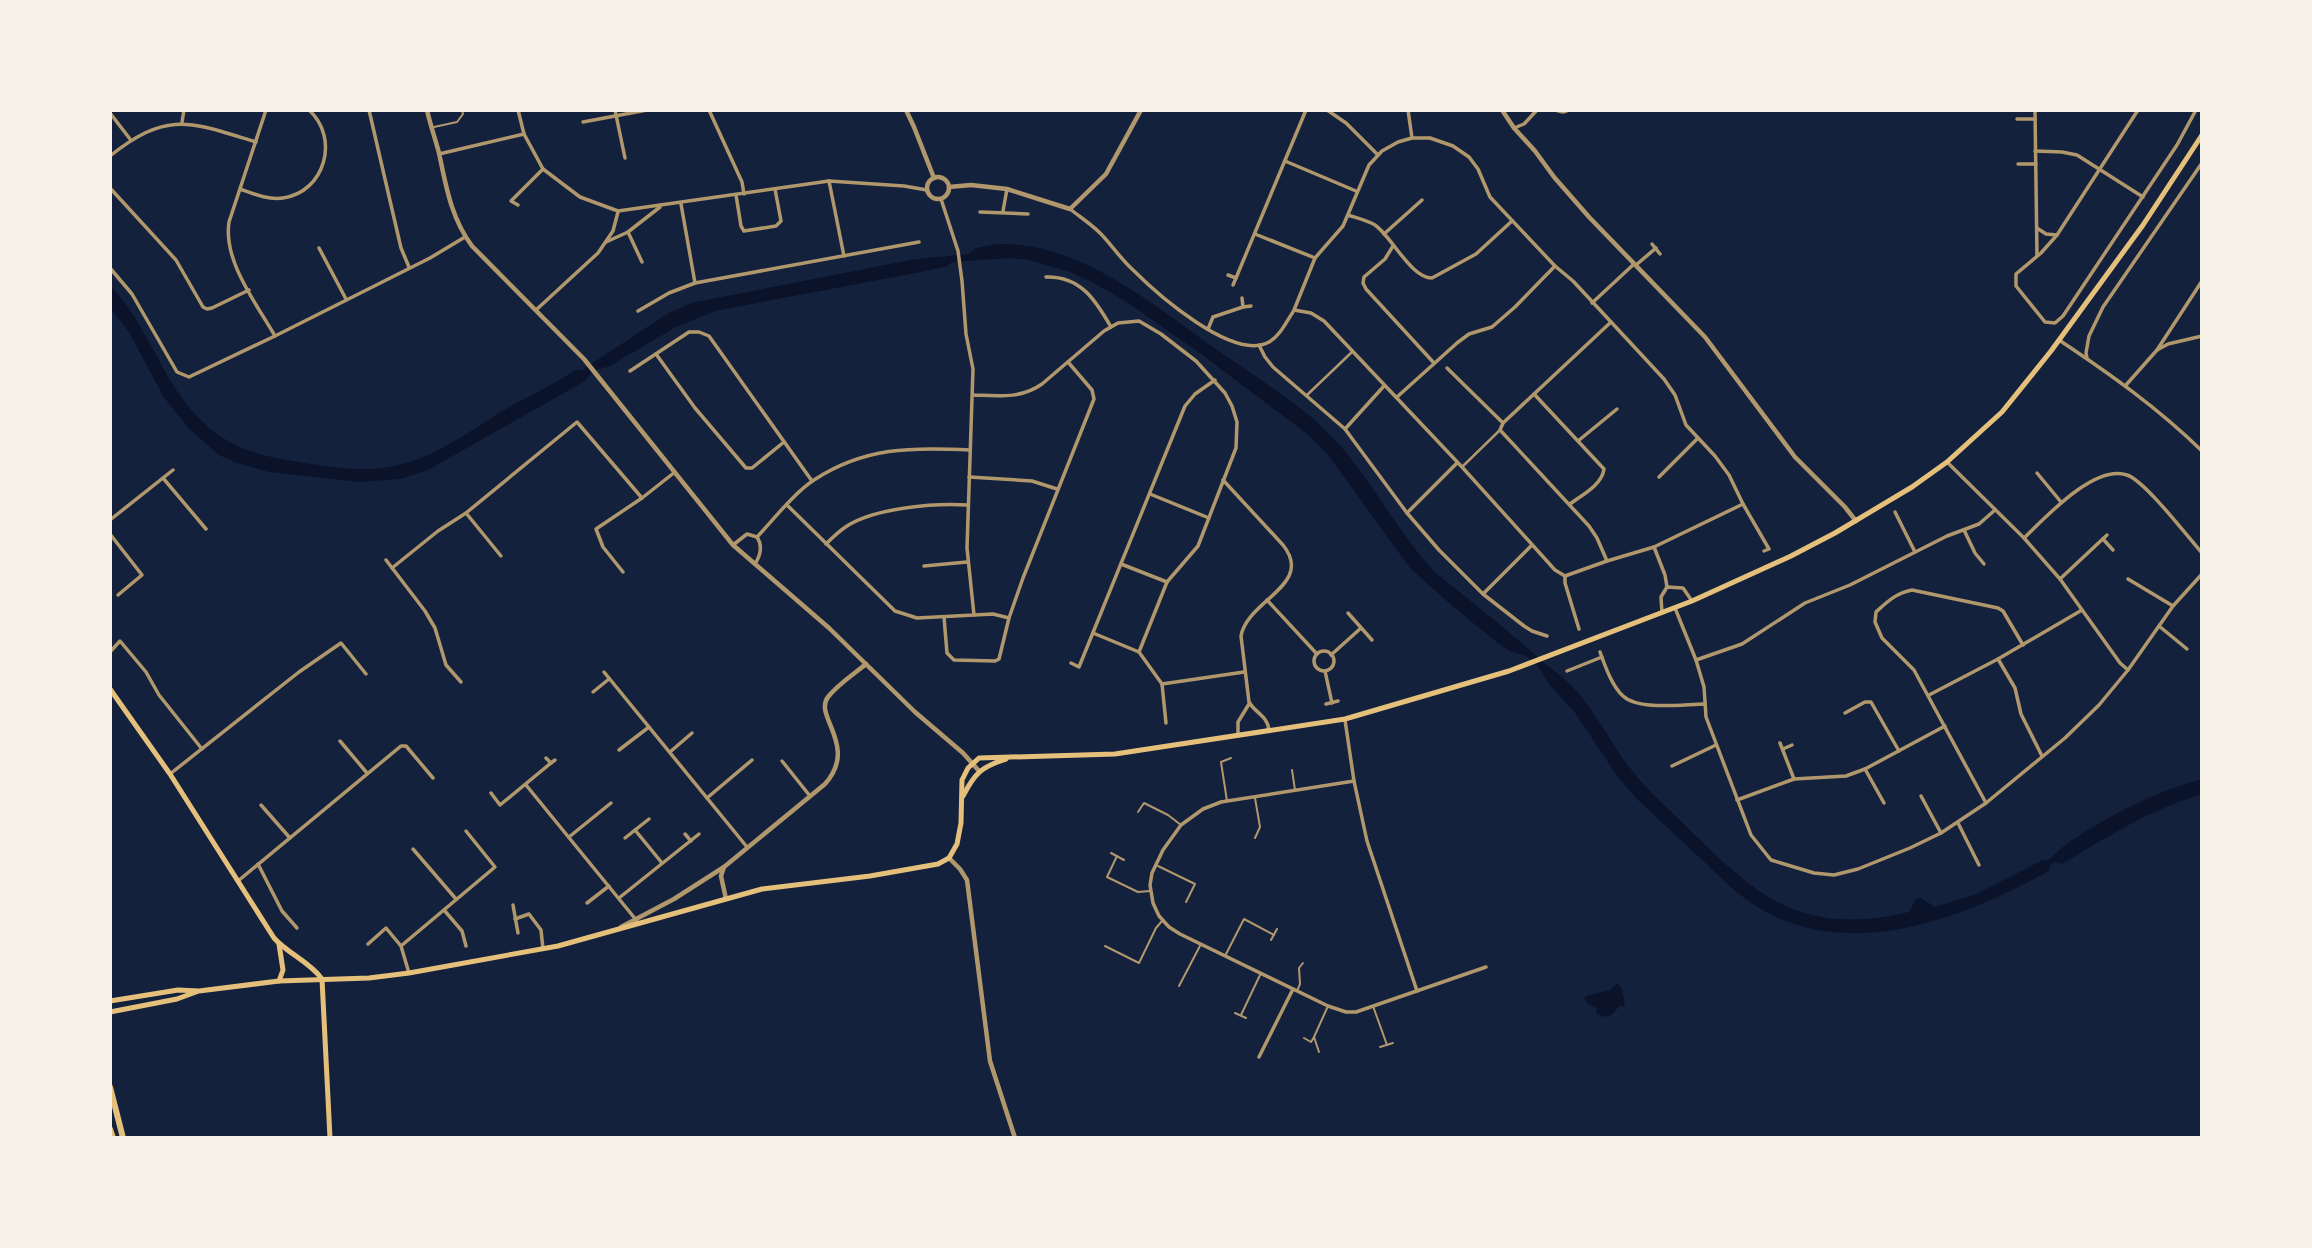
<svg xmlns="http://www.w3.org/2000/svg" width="2312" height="1248" font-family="'Public Sans',sans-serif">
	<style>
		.water { fill: #0b132b }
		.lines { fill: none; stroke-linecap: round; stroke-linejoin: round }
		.service { stroke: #b1986c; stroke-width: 2 }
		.pedestrian { stroke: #b1986c; stroke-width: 2.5 }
		.minor { stroke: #b1986c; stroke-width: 3.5 }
		.tertiary { stroke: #b1986c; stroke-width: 4.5 }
		.secondary { stroke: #e5c07b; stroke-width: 5 }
		.trunk { stroke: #e5c07b; stroke-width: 6 }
	</style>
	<rect width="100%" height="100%" fill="#14213d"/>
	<g class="water">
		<path d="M 997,244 C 1082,241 1156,308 1223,354 C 1262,381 1305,407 1337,442 C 1374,483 1398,534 1437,574 C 1473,603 1509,631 1543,662 C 1553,670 1563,677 1572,686 C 1594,709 1608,738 1627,764 C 1644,788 1668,808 1689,829 C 1760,900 1804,936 1909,912 L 1916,899 L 1920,897 L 1935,907 L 1976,894 L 2043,860 L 2048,860 C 2055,855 2061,848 2068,843 C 2109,815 2154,792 2202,779 L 2202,794 C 2151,809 2107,837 2062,864 L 2054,862 L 2050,865 L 2049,871 C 1953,924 1828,971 1733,889 L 1637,799 L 1617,776 L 1576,714 L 1549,684 L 1538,666 L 1526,656 L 1510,651 L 1499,644 L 1450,604 L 1410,568 L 1328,455 L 1310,436 L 1197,351 L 1125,301 L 1092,282 L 1070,272 L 1028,260 L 1010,258 L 952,262 L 948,266 L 916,273 L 715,311 L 676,327 L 608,367 C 599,368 590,372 585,381 L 428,470 L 401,479 L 359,482 L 269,472 L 237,463 L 219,455 L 189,429 L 163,396 L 129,332 L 110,308 L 110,286 C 147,323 160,376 195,414 C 223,445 254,455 293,461 C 323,466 358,472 388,467 C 433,461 473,428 511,406 C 533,394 555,383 576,370 L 582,370 L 667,314 L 691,303 L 916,259 L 968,254 L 976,248 Z"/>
		<path d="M 1617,983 L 1622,989 L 1625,1006 L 1619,1006 C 1613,1015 1608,1020 1597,1014 L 1596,1008 L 1588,1004 L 1584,999 L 1586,996 L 1610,990 Z"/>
	</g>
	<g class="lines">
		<g class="service">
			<polyline points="434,127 457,122 463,114 462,110"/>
			<polyline points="1292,770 1295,790"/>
			<polyline points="1255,798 1260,827 1255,838"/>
			<polyline points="1227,801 1221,762 1231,758"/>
			<polyline points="1138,812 1144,803 1168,815 1181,825"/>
			<polyline points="1111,853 1124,860"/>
			<polyline points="1117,856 1107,877 1138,892 1150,891"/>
			<polyline points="1158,866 1195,884 1186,902"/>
			<polyline points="1271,940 1277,929"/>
			<polyline points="1105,946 1139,963 1156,928 1162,921"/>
			<polyline points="1225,956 1244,919 1274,935"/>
			<polyline points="1179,986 1201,944"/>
			<polyline points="1297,991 1300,984 1299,968 1303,963"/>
			<polyline points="1373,1006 1387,1045"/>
			<polyline points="1235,1013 1246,1018"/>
			<polyline points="1241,1015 1260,975"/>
			<polyline points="1314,1037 1328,1006"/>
			<polyline points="1304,1038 1311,1042 1314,1037 1319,1052"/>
			<polyline points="1380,1047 1393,1043"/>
		</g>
		<g class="pedestrian">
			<polyline points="1307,395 1352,352"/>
			<polyline points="1463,466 1500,430"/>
		</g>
		<g class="minor">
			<path d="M 266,110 L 229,222 C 223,261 256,303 275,336"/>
			<polyline points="369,110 401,248 409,267"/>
			<polyline points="518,110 524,134 543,169 580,197 618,211 829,181 904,186 927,190"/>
			<polyline points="615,110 625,158"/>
			<polyline points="709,110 742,182 744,194"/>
			<polyline points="1327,110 1346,123 1378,155"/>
			<polyline points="1408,110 1412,138"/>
			<polyline points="1555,110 1563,112 1569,110"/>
			<polyline points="2035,110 2037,256"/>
			<polyline points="2138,110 2057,235 2041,253 2016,274 2016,286 2045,322 2055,323 2063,316 2177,145 2196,110"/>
			<polyline points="110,113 130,139"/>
			<polyline points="2017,119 2035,119"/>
			<polyline points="182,122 184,110"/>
			<polyline points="583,122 647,110"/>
			<polyline points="1514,128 1524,124 1537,110"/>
			<polyline points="2035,151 2062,152 2077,155 2143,197"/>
			<polyline points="439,154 524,134"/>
			<path d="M 110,156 C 168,110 190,122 256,142"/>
			<polyline points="1285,161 1356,191"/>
			<polyline points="2018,164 2036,164"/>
			<polyline points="829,181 844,256"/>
			<polyline points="110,188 176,260 203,307 207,309 212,308 249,290"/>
			<path d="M 240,189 C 254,194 268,200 283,198 C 325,192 340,138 309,110"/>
			<polyline points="736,195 741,226 744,231 776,226 781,221 775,189"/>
			<polyline points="681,204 695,283"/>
			<polyline points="518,205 511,201 543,169"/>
			<path d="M 1070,209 C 1080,217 1091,224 1100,233 C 1111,244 1120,258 1132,269 C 1156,293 1233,362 1269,342 C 1280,336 1286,322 1293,312 L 1294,310 L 1315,258 L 1343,226 L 1369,165 L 1382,151 L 1398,142 L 1412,138 L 1430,138 L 1453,146 L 1469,157 L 1478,169 L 1490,197 L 1555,266 L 1573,281 L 1664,379 L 1675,395 L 1686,425 L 1715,456 L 1729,475 L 1743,504 L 1654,547 L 1607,561 L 1565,576 L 1555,570 L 1462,467 L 1324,321 L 1311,313 L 1294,310"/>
			<polyline points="1003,211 1007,189"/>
			<polyline points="980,212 1028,214"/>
			<path d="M 1348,215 C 1357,218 1366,220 1375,225 C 1392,237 1411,278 1432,278 L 1476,254 L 1512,221"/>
			<polyline points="2037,228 2046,234 2057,235"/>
			<polyline points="628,232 642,262"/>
			<polyline points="1255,234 1315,258"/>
			<polyline points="1384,234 1422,200"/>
			<polyline points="606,242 628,232 660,207"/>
			<polyline points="1652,244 1660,254"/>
			<polyline points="1393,246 1385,259 1364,277 1363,283 1366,289 1434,363"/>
			<polyline points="319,248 346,299"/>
			<polyline points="1636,265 1656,248"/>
			<polyline points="110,268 132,294 177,372 189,377 275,336 430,258 465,237"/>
			<polyline points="1228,275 1236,278 1233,285"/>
			<path d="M 1046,277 C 1080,276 1095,299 1111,327"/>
			<polyline points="1236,278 1306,110"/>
			<polyline points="1242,298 1243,307 1251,306"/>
			<polyline points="1592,303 1634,264"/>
			<polyline points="536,310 598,253 613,231 618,212"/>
			<polyline points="638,311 669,293 695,283 919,242"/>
			<polyline points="1208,329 1213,317 1243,307"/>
			<path d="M 2059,340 C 2110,374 2158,408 2202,451"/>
			<polyline points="1259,345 1265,357 1273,367 1345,429 1407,513 1439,550 1483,594 1524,626 1532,631 1547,636"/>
			<polyline points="2157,350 2202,281"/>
			<polyline points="656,354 695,408 746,468 752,468 784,442"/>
			<polyline points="2087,358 2086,353 2089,336 2103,307 2202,163"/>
			<polyline points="1447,368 1503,423"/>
			<polyline points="630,371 689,332 699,332 709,336 812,481"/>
			<polyline points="2126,385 2157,350 2168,344 2202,336"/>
			<path d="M 1534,394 L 1604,469 C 1602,485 1582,495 1570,504"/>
			<path d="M 973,395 C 998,396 1021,399 1042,384 L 1104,331 L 1118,323 L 1139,321 L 1161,334 L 1196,361 L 1225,393 L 1232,406 L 1237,422 L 1236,448 L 1198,546 L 1167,582 L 1139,652"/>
			<polyline points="1397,397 1457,343 1469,334 1492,327 1515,307 1555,266"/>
			<polyline points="1345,429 1384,386"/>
			<polyline points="1578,441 1617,409"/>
			<polyline points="1947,462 2024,538 2060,579 2120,663 2128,670"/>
			<polyline points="2037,473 2061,502"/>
			<polyline points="969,477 1032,481 1057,489"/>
			<polyline points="1659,477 1698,438"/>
			<polyline points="163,478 206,529"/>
			<path d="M 1223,480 L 1283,545 C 1315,585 1247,600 1241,636 L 1249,702 C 1256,714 1267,715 1269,730"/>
			<polyline points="1150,494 1209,518"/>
			<polyline points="1743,504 1769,549 1764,551"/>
			<polyline points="787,505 895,611 917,618 974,615 967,548 973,369 966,334 962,281 958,251 941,199"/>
			<polyline points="1895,512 1915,552"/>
			<polyline points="466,513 501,556"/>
			<polyline points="1407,513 1457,463"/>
			<polyline points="110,520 173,470"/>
			<polyline points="1964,530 1975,553 1984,564"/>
			<polyline points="110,534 142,575 118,595"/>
			<path d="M 757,537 C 774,519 794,493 814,480 C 864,447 912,447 970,450"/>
			<path d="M 2024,538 C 2045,518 2094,464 2127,475 C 2145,481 2187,536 2202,553"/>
			<polyline points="2103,539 2113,550"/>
			<path d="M 826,544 C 832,538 839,531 847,526 C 875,508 934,503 967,505"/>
			<path d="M 733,545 L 747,534 L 757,537 C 763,546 760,556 755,564"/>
			<polyline points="1654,547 1665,575 1667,587"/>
			<polyline points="386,560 425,611 435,628 446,665 461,682"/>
			<polyline points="1607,561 1597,538 1589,526 1500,430 1503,423 1611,322"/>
			<polyline points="1121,564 1167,582"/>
			<polyline points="924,566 967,562"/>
			<polyline points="392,568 438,531 466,513 577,422 642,498"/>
			<polyline points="623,572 603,547 596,529 642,498 675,472"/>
			<polyline points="1565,577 1565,583 1579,629"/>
			<polyline points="2060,579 2107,535"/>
			<polyline points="2128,579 2173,606"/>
			<polyline points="1483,594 1532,545"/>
			<polyline points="1267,600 1317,654"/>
			<polyline points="1675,608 1696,660 1704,687 1706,717 1751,835 1771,860 1814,873 1834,875 1858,869 1910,848 1941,833 1986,803 2065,738 2099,705 2128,670 2173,606 2202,574"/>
			<polyline points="1348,613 1372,640"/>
			<polyline points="1662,613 1661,597 1667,587 1683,588 1692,601"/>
			<polyline points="974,615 993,614 1009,618"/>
			<polyline points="944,617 947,653 954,660 995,661 999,659 1009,618 1023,578 1094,399 1092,390 1068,362"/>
			<polyline points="2159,626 2187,649"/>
			<polyline points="1093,633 1139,652"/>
			<circle cx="1324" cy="661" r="10"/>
			<polyline points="110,652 120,641 146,672 159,695 202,749"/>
			<polyline points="1139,652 1162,684 1166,723"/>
			<path d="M 1600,652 C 1605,666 1612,686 1623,696 C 1639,711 1684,704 1705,704"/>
			<polyline points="1331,655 1361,628"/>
			<polyline points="1998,659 2015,688 2021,714 2042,756"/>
			<polyline points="1696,660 1742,644 1805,603 1850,585 1947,536 1979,524 1995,510"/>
			<polyline points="1071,663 1079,667 1185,406 1195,394 1215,380"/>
			<polyline points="1325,671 1332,703"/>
			<polyline points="1567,671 1602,657"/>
			<polyline points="604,672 747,847"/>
			<polyline points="1162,684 1244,672"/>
			<polyline points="593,692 609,679"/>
			<polyline points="1929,695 1998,659 2082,610"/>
			<polyline points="1326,704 1338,701"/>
			<polyline points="1845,713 1865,702 1871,702 1899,751"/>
			<polyline points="1345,720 1354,781 1367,841 1417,991"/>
			<polyline points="1238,735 1238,722 1249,704"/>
			<polyline points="340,741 367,773"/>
			<polyline points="1780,743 1794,779"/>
			<polyline points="1783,749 1792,745"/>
			<polyline points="619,750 649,727"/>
			<polyline points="670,752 692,733"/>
			<polyline points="546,758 551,763 555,760"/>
			<polyline points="782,761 810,796"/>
			<polyline points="1672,766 1716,745"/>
			<polyline points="1865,769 1884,803"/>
			<polyline points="170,774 299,672 341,643 366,674"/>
			<polyline points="1354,781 1221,802 1203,809 1181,825 1163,850 1152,873 1150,885 1153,903 1159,916 1169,927 1180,934 1328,1006 1346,1012 1356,1012 1486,967"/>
			<polyline points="526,785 637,921"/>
			<polyline points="491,793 500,805 551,763"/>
			<polyline points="1921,796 1941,833"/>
			<polyline points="707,798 752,760"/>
			<polyline points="1737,800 1794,779 1846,776 1865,769 1945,726"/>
			<path d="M 1986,803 L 1914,670 L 1882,638 L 1875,622 L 1876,612 C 1887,602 1896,593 1912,590 L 1998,608 L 2003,611 L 2023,645"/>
			<polyline points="261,805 290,838"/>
			<polyline points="1958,823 1979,865"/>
			<polyline points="635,830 662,863"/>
			<polyline points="685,834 691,841"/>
			<polyline points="569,837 611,803"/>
			<polyline points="625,838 649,819"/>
			<polyline points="413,849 456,899"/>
			<polyline points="258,864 282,911 297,928"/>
			<polyline points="238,881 401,746 406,746 433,778"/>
			<polyline points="619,898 699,834"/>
			<polyline points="587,903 609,886"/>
			<polyline points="513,905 518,933"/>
			<polyline points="444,910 462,931 466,946"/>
			<polyline points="515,919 529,914 541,930 543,949"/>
			<polyline points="368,944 386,928 401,946"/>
			<polyline points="409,973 401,946 495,867 466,831"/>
			<polyline points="1259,1057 1293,989"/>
		</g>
		<g class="tertiary">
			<path d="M 427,110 C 430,124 435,138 439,153 C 446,186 451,218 472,246 L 584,359 L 733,545 L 829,628 L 915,712 L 963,753 L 979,771"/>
			<polyline points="906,110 914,127 934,178"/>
			<polyline points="1502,110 1514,128 1535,151 1554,177 1589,217 1705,337 1795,457 1845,507 1856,521"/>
			<circle cx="938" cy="188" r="11"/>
			<polyline points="949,187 971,185 1007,189 1070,209 1106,174 1141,110"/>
			<polyline points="949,858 960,869 967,880 990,1061 1015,1138"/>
			<polyline points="724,867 721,876 726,899"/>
			<path d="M 621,927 L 674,899 L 724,867 L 825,784 C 859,746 813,716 828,697 C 838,684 854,674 866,664"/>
		</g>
		<g class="secondary">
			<path d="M 110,689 L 170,774 L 274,938 C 288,954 309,961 322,979"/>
			<path d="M 963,796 C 975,773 981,767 1006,759"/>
			<polyline points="322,979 330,1138"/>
			<polyline points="279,981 283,970 279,944"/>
			<polyline points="110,1001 178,990 199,991 279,981 369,978 409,973 558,946 762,889 870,876 938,864 949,858 957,844 961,823 962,780 968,768 979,758 1115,754 1345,719 1509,671 1692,601 1791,556 1835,533 1912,487 1947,462 2002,412 2051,351 2143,225 2202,135"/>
			<polyline points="110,1012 177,999 196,992"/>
		</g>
		<g class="trunk">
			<polyline points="110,1087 123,1138"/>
			<polyline points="110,1129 113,1138"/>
		</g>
	</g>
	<rect width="2312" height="1248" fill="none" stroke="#f6f1e7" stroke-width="224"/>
</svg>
